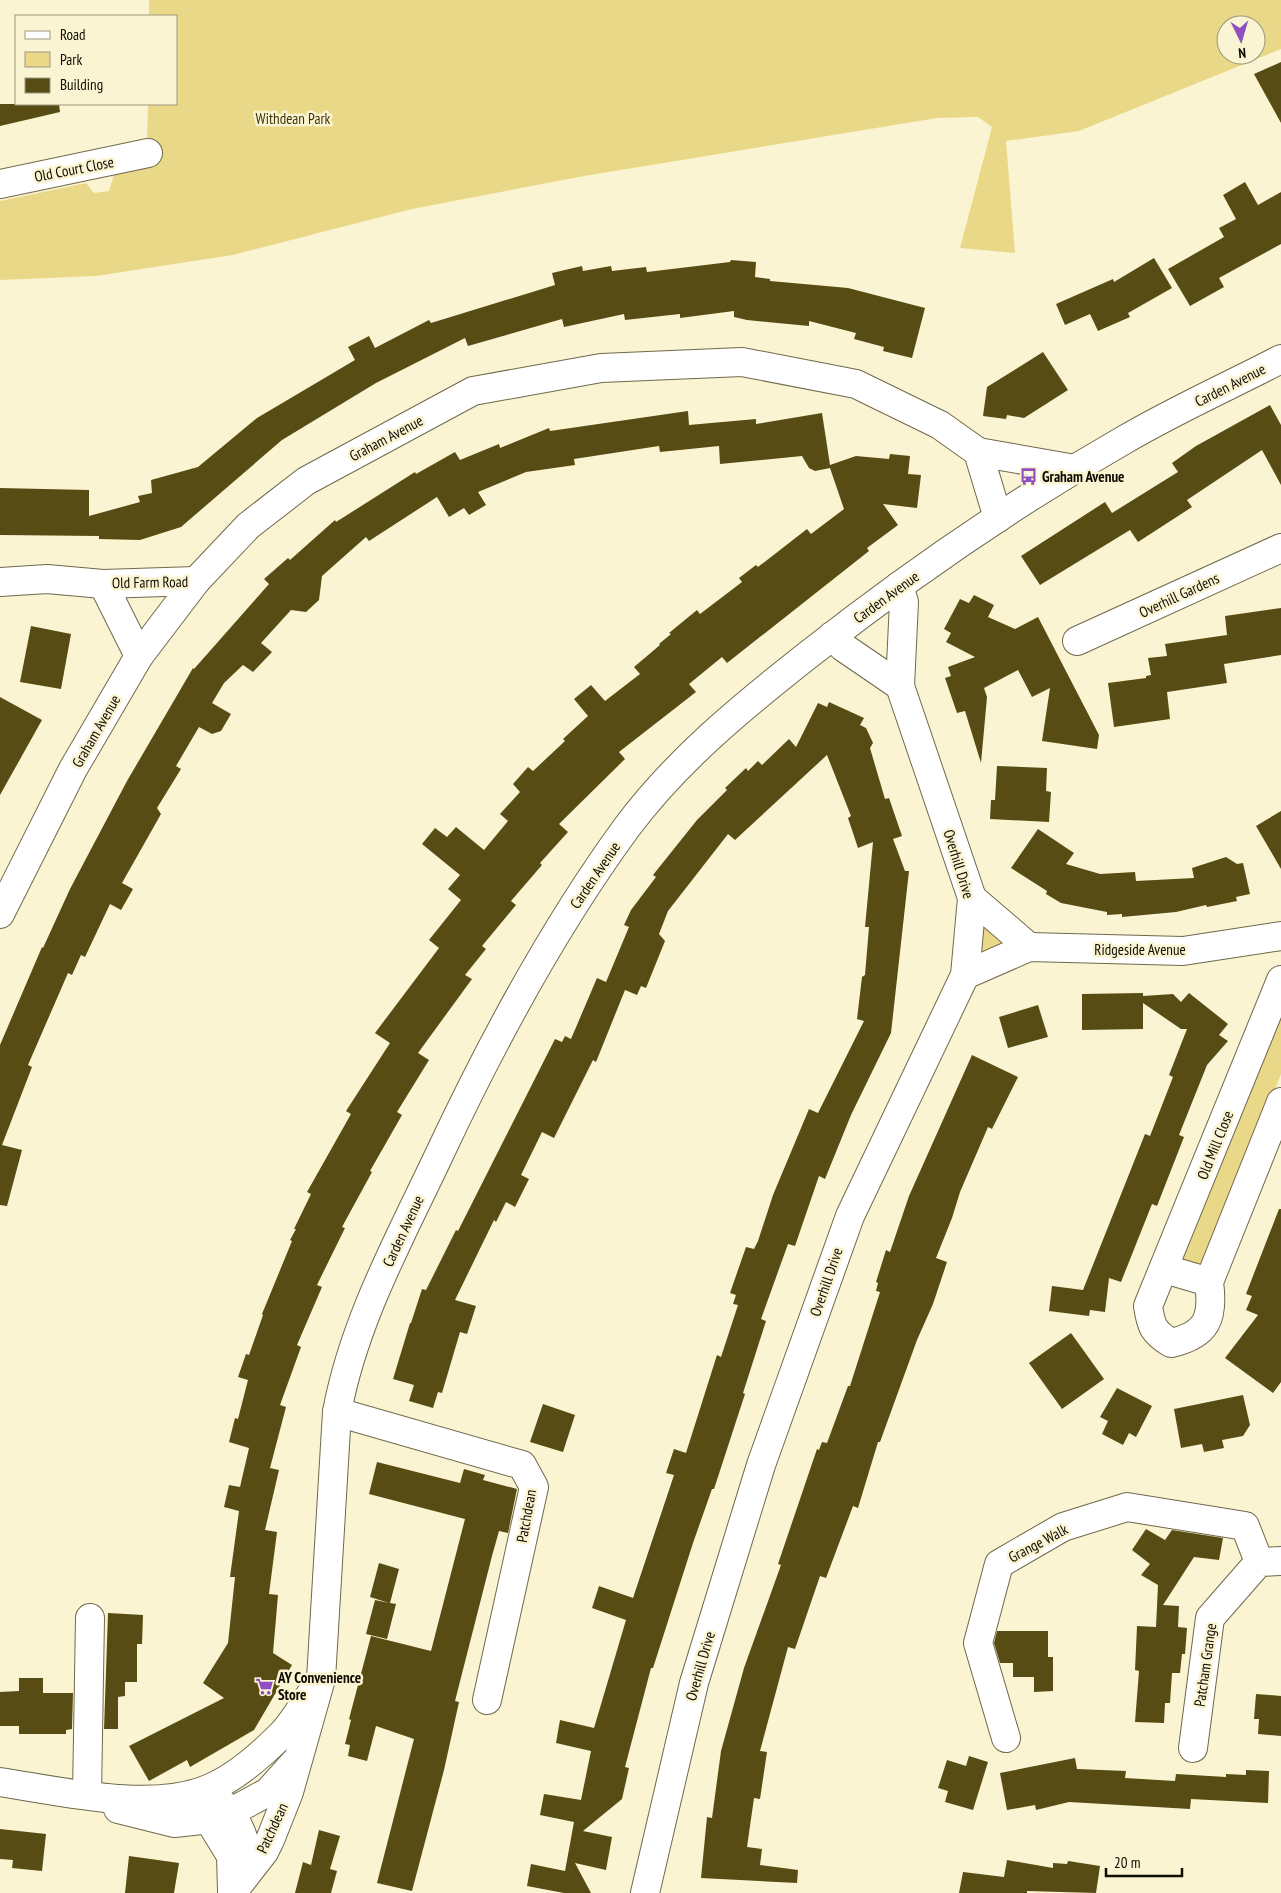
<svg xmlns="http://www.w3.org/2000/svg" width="1281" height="1893" font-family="'PT Sans Narrow',sans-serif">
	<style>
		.green { fill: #ead889; fill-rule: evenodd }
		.building { fill: #574c14 }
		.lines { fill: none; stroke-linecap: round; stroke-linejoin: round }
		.minor-casing { stroke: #6f694b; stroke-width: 30 }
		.minor { stroke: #fff; stroke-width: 28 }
		.labels { text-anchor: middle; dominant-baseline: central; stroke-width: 5; stroke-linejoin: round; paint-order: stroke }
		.park-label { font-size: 15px; fill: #3d3407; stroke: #fbf4d2 }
		.street-label { font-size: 15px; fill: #0e0b03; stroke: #fbf4d2 }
		.poi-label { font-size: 15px; font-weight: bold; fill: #0e0b03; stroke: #fbf4d2; text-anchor: start }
	</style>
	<rect width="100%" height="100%" fill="#fbf4d2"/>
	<g class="green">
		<path d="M 149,0 L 1281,0 L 1281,49 L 1079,131 L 1006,141 L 1015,253 L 960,248 L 992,127 L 978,117 L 937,118 L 584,176 L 412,209 L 233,255 L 96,276 L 0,280 L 0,201 L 86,183 L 94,193 L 109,191 L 114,174 L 146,167 L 148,104 L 176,104 L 176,16 L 149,16 ZM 1226,25 L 1256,25 L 1256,55 L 1226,55 Z"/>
		<polygon points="984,927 1009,944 981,957"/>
		<polygon points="1281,1007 1281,1074 1206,1267 1184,1265 1181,1258"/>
	</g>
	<g class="building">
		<polygon points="1281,62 1281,123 1254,74"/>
		<polygon points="0,104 59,104 60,112 0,126"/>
		<polygon points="1245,182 1258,205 1281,192 1281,244 1219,278 1224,287 1190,306 1168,269 1224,237 1219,228 1236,219 1223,195"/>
		<polygon points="1154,258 1172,288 1128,313 1130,317 1098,331 1090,314 1065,325 1056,304 1113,279 1114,282"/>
		<polygon points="731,260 756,262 755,277 770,279 770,281 848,288 925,308 912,358 883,351 884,347 854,339 856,333 809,321 809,326 747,320 734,317 734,311 680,318 680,314 625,320 624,314 564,327 562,319 468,346 465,338 376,383 282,440 181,527 140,540 99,539 99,536 0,535 0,488 89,490 89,516 140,502 138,496 152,493 151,480 198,467 257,418 355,360 348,347 369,336 375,348 429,320 431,323 555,285 552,273 582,266 583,271 611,266 612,271 646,267 647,272 730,262"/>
		<polygon points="1043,352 1068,390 1024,418 1007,415 1006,419 983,416 987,387"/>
		<polygon points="1270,405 1281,425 1281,485 1262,450 1187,500 1192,507 1138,542 1130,530 1040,585 1021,556 1105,502 1112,513 1178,472 1172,463 1196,446"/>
		<polygon points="688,411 689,425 756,419 756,424 822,413 830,465 856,456 889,459 890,454 910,456 908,474 921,475 917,508 883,504 898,525 867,548 869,551 727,663 722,657 689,684 696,692 619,752 625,759 559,824 568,832 540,863 542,865 511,901 516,905 482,946 486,949 465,975 472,979 418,1053 429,1060 397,1112 402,1115 370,1171 372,1172 342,1227 345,1228 317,1285 322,1287 297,1345 301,1347 280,1405 286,1407 270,1468 279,1470 265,1530 277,1532 269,1594 278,1595 273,1653 292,1665 254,1730 190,1767 187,1760 149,1781 129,1746 224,1698 203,1683 228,1643 235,1577 230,1577 239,1511 224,1507 229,1485 240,1487 249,1448 229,1442 235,1418 238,1419 248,1380 238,1377 246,1354 249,1355 263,1315 262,1314 292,1241 290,1240 296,1229 294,1229 311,1194 307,1192 351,1114 346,1111 390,1043 375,1033 439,948 429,940 461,900 448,889 460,875 422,844 435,828 447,837 456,827 484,850 508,821 500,814 520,792 513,784 528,767 533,771 565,741 563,739 588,716 574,699 591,685 605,701 640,674 634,667 660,645 659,644 671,634 669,633 697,610 700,614 742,582 739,578 756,565 758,567 807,529 811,534 844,509 830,468 815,471 809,468 802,456 720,464 719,446 660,452 659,446 574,459 575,465 526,472 478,492 486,505 469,515 464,508 449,517 437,497 369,541 366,537 322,576 319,600 306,612 291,610 261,643 272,652 253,672 243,665 224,683 212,703 231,714 221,731 212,734 199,727 176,766 181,769 157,808 161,814 122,883 133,889 121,910 110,904 85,957 81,955 72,975 68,973 28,1065 32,1067 2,1145 22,1150 7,1206 0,1205 0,1045 42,947 43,948 70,889 127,781 193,668 194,669 269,584 264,579 288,558 290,560 335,520 336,522 415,472 416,474 455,452 460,460 499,444 500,448 549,428 550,431"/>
		<polygon points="974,595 994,605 988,617 1015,629 1038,617 1099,735 1097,749 1042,741 1050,688 1032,697 1018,670 984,688 987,697 981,763 965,711 957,713 945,678 951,676 948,667 975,657 946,642 951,633 944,629 960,599 969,603"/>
		<polygon points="1281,608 1281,655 1224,664 1227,683 1167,692 1170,719 1114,727 1108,683 1146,678 1146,676 1151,675 1148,658 1167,656 1165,644 1227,635 1225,616"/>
		<polygon points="31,626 71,634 61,689 20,682"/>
		<polygon points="0,697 42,720 0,795"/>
		<polygon points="829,702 864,718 860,725 866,728 873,743 870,748 885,799 889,798 902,836 893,839 905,871 909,871 891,1033 851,1115 825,1179 819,1176 795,1246 788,1244 761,1319 766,1321 743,1393 745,1394 714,1489 712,1489 693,1543 653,1668 651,1668 625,1767 629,1768 622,1799 583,1831 612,1837 606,1870 575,1863 591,1893 564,1893 527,1886 531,1864 565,1871 574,1822 540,1815 544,1794 581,1800 591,1751 556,1743 560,1720 594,1728 626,1620 592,1608 599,1586 633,1598 674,1475 666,1473 674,1449 686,1453 717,1355 721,1357 738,1305 733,1304 736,1295 730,1293 746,1247 754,1249 758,1241 773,1195 809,1109 818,1113 864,1021 857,1019 862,977 865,975 869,927 865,927 873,842 858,848 848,818 851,816 827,755 735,840 728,834 668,911 659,934 665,941 646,988 641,986 637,995 625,990 596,1062 593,1060 554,1138 542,1132 521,1175 529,1179 515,1207 506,1202 496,1222 494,1220 455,1300 476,1306 467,1334 460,1332 442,1393 438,1392 433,1408 409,1401 414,1385 393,1379 410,1323 411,1323 422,1289 426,1290 456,1230 458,1231 555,1039 562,1042 565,1036 571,1039 597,978 606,982 629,927 624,925 631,910 656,877 653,875 697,820 727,790 725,788 746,768 748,771 758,761 762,765 789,739 796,747 818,703 827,707"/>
		<polygon points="997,766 1047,768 1046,791 1051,792 1049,822 990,819 991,800 995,800"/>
		<polygon points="1281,811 1281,869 1256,826"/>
		<polygon points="1038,829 1074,853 1066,864 1100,874 1135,872 1136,881 1194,878 1192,868 1226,857 1237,864 1243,863 1250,894 1236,897 1237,901 1207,907 1206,905 1176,912 1122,917 1122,914 1107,915 1107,912 1061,903 1046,894 1047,891 1011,868"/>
		<polygon points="1143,993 1143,996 1173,994 1181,1002 1189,993 1228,1024 1219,1035 1228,1041 1207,1065 1179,1135 1184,1137 1157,1206 1152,1204 1121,1282 1109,1278 1105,1312 1090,1310 1089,1316 1049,1311 1052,1286 1083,1290 1145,1134 1150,1136 1159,1113 1173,1077 1169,1075 1187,1029 1181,1029 1143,1003 1143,1029 1082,1030 1082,994"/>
		<polygon points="1038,1005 1048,1037 1008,1048 999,1017"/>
		<polygon points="972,1055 1018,1077 992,1129 988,1127 960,1192 952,1218 936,1258 947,1262 933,1304 917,1340 880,1442 878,1442 858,1508 853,1506 826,1578 820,1576 795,1649 788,1647 760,1751 767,1752 760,1799 754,1798 747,1847 762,1849 760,1865 798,1870 797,1883 701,1878 707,1817 712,1818 721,1751 744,1668 781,1565 778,1564 817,1449 819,1450 822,1442 827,1443 848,1386 850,1386 880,1292 876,1291 878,1283 876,1282 886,1250 890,1252 909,1196"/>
		<polygon points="1279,1209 1281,1209 1281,1382 1273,1393 1225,1358 1258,1315 1246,1310 1252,1296 1246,1294"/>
		<polygon points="1071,1333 1104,1379 1062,1409 1029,1363"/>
		<polygon points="1117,1388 1152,1406 1136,1437 1129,1433 1123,1445 1102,1434 1108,1421 1100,1417"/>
		<polygon points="1243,1395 1250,1425 1243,1436 1222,1440 1224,1448 1204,1452 1202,1444 1181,1448 1174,1409"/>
		<polygon points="543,1404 575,1415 563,1452 530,1442"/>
		<polygon points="377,1462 460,1483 464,1469 485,1475 483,1480 517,1489 508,1533 499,1531 492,1556 455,1701 459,1702 444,1770 412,1891 377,1883 414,1739 376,1726 367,1761 348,1756 350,1745 345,1744 351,1720 349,1719 371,1636 431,1651 465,1519 369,1494"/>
		<polygon points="1146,1529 1165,1540 1172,1530 1223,1538 1219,1560 1194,1557 1163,1605 1179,1606 1178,1627 1187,1628 1185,1654 1182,1654 1180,1673 1172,1673 1170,1703 1165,1703 1164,1723 1135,1722 1139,1671 1135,1670 1137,1626 1156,1627 1158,1585 1141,1575 1150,1564 1132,1550"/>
		<polygon points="379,1563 399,1569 390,1603 396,1604 387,1639 366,1634 375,1600 389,1603 370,1597"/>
		<polygon points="108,1613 143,1615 142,1644 137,1644 137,1682 125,1682 125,1696 118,1697 118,1729 104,1729"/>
		<polygon points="997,1631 1048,1631 1048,1657 1053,1657 1053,1691 1034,1692 1034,1677 1013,1677 1013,1663 1000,1663 994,1643"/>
		<polygon points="19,1678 43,1678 43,1693 73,1693 72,1729 66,1730 66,1734 19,1734 19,1726 0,1726 0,1692 19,1691"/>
		<polygon points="1256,1694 1281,1696 1281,1736 1258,1734 1259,1719 1254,1719"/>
		<polygon points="969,1756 988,1762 973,1810 945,1802 948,1791 938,1788 947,1760 966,1766"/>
		<polygon points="1075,1758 1077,1769 1126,1771 1125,1778 1175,1781 1176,1774 1226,1777 1226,1774 1246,1775 1246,1770 1269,1771 1268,1803 1191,1799 1190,1809 1069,1802 1036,1810 1035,1805 1007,1810 1000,1773"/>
		<polygon points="0,1829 46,1834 42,1871 12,1868 13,1860 0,1859"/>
		<polygon points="319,1830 340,1836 330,1869 337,1871 331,1893 295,1893 303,1862 311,1865"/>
		<polygon points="129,1856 179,1863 174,1893 125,1893"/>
		<polygon points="1007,1860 1053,1868 1053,1863 1067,1864 1068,1861 1100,1866 1096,1893 1027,1891 1027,1893 959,1893 963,1872 1004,1877"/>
	</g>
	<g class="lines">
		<defs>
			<g id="minor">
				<polyline points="0,184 148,153"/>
				<polyline points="978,452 1075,469"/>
				<polyline points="0,582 47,579 103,584 196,581"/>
				<polyline points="103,584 139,656"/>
				<polyline points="899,586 904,602 900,686"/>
				<polyline points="1077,641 1281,548"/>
				<polyline points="972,898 1029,947"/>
				<polyline points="0,914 73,769 139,656 196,581 248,526 306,481 473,391 601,368 742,362 856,384 940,425 978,452 998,518"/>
				<polyline points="965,975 1029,947 1183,951 1281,936"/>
				<path d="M 1281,980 L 1148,1306 C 1151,1326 1153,1332 1171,1343 C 1207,1335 1214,1318 1209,1282 L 1281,1102"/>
				<polyline points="1165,1269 1209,1282"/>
				<polyline points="337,1412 522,1465 534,1487 487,1700"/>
				<polyline points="1006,1738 978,1643 999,1564 1063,1527 1127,1507 1245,1526 1259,1562"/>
				<polyline points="1193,1748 1210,1618 1259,1562 1281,1561"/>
				<path d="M 0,1782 C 60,1791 151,1813 208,1789 C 233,1779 262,1754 281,1735 C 292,1724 301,1708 310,1695"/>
				<polyline points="87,1795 90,1618"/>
				<path d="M 218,1799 C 239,1820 247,1840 249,1869"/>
				<polyline points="209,1801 212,1825 231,1856 232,1891"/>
				<polyline points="118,1809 174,1823 211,1819 231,1812 268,1792 294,1763"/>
				<path d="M 232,1893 L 264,1852 L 270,1840 L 289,1792 L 321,1679 L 337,1412 C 354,1320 401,1236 440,1153 C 493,1040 553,928 627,827 C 677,760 742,707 808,655 C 907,577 1014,503 1124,440 C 1175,410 1229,386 1281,359"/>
				<polyline points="645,1893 694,1683 761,1465 850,1216 965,975 972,898 900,686 843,647 832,636"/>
			</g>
		</defs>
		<use href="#minor" class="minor-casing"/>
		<use href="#minor" class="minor"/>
	</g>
	<defs>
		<symbol id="bus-bare" viewBox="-9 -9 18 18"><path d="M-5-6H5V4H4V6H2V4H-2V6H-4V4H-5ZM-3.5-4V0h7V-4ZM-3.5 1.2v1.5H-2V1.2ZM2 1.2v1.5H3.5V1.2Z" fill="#904ec3" stroke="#fbf4d2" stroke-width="2.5" paint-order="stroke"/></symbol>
		<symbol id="supermarket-bare" viewBox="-9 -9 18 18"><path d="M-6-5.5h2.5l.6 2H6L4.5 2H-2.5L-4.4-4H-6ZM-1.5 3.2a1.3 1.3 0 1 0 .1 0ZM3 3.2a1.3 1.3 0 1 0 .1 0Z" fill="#904ec3" stroke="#fbf4d2" stroke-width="2.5" paint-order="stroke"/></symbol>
	</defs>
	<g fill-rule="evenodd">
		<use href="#bus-bare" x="1016" y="464" width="25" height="25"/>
		<use href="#supermarket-bare" x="252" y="1674" width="25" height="25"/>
	</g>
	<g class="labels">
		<g class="park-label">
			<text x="293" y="118">Withdean Park</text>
		</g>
		<g class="street-label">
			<text transform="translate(74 169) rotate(-11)">Old Court Close</text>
			<text transform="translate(1230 385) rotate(-27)">Carden Avenue</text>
			<text transform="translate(386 438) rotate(-28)">Graham Avenue</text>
			<text transform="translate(150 582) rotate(-1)">Old Farm Road</text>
			<text transform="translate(1179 595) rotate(-25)">Overhill Gardens</text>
			<text transform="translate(886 597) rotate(-36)">Carden Avenue</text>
			<text transform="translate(96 731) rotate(-60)">Graham Avenue</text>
			<text transform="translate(959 864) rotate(73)">Overhill Drive</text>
			<text transform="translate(595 875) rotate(-56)">Carden Avenue</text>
			<text x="1140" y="949">Ridgeside Avenue</text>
			<text transform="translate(1215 1145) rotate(-68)">Old Mill Close</text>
			<text transform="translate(403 1231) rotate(-65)">Carden Avenue</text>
			<text transform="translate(826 1282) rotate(-71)">Overhill Drive</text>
			<text transform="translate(526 1516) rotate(-80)">Patchdean</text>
			<text transform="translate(1038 1543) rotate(-28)">Grange Walk</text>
			<text transform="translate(1205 1665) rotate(-82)">Patcham Grange</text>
			<text transform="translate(700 1666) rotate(-74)">Overhill Drive</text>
			<text transform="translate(272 1828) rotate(-65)">Patchdean</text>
		</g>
		<g class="poi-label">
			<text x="1042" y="476">Graham Avenue</text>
			<text x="278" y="1677">AY Convenience<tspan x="278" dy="17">Store</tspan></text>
		</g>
	</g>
	<rect x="15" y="15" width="162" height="90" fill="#fbf4d2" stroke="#9c977f"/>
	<rect x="25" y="31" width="25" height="8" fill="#ffffff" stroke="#9c977f"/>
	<text x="60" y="40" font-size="15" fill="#0e0b03">Road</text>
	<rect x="25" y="52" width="25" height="15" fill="#ead889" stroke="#9c977f"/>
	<text x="60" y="65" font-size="15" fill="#0e0b03">Park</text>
	<rect x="25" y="78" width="25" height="15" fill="#574c14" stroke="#9c977f"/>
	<text x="60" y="90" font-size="15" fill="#0e0b03">Building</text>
	<g transform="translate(1241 40) rotate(175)"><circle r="24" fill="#fbf4d2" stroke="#9c977f"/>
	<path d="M0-4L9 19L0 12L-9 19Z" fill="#904ec3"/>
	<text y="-8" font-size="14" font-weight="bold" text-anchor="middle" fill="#0e0b03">N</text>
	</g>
	<path d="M1106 1868v8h76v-8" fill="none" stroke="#0e0b03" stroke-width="2.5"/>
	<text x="1114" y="1868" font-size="15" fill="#0e0b03" stroke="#fbf4d2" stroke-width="4" paint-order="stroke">20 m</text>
</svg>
